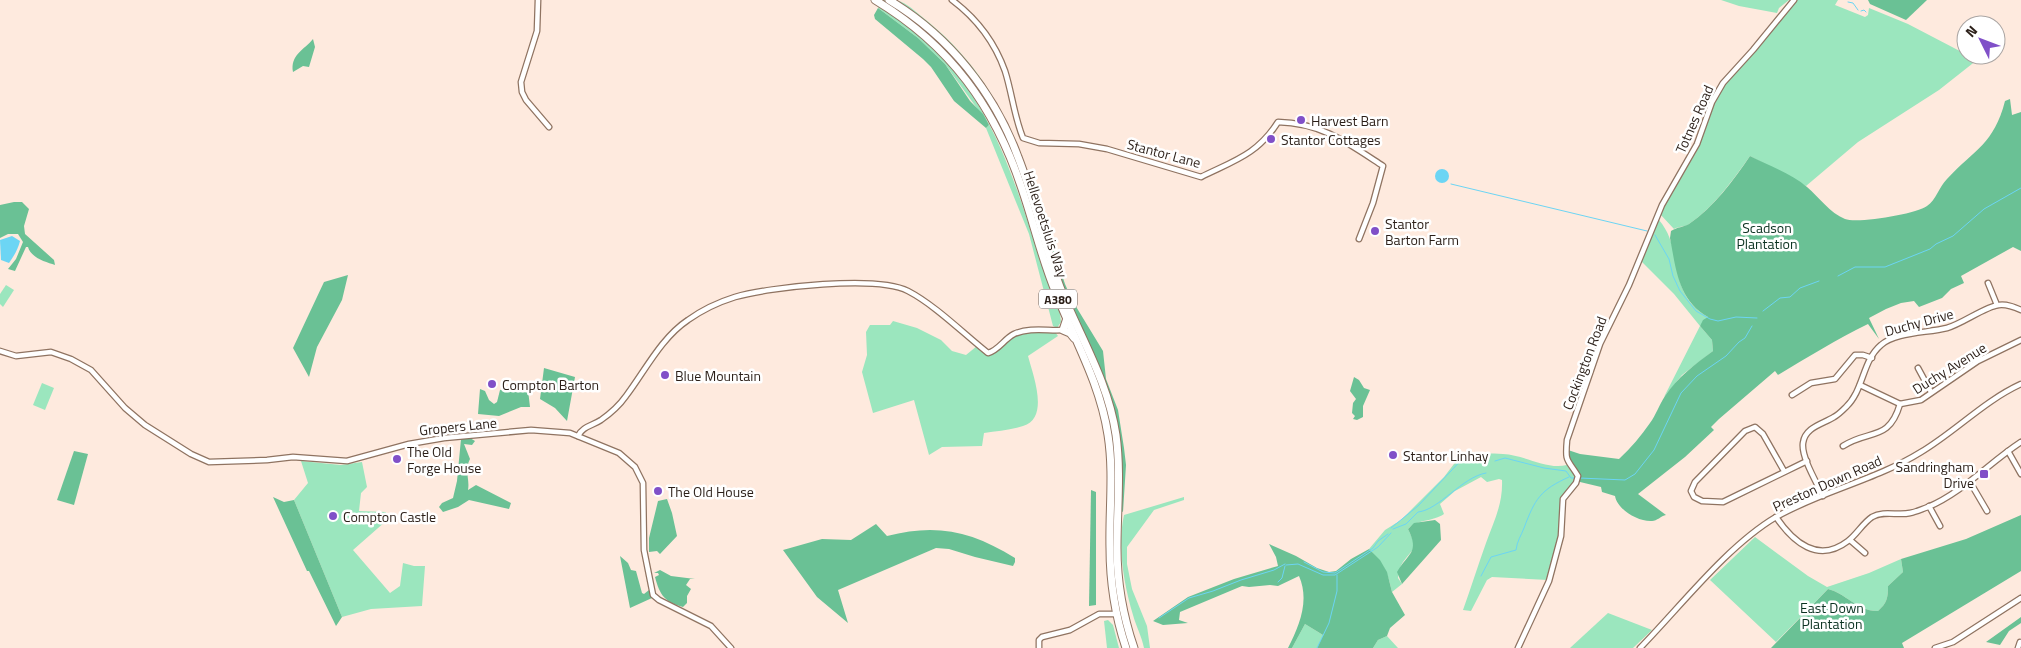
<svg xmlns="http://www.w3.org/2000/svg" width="2021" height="648" font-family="'Titillium Web',sans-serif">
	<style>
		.green { fill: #9be6be }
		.forest { fill: #6ac195 }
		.water { fill: #6cd5f4 }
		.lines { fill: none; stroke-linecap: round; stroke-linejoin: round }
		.stream { stroke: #6cd5f4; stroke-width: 1 }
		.minor-casing { stroke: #8f7361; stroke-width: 7 }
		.highway-casing { stroke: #8f7361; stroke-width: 9 }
		.minor { stroke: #fff; stroke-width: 4.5 }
		.highway { stroke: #fff; stroke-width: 7 }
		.poi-dot { fill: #8050c8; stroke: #fff; stroke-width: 2 }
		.labels { text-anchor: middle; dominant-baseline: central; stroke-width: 5; stroke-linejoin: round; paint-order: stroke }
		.shield { fill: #fff; stroke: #6b625d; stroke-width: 1 }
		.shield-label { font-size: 12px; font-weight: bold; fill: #2b1f18 }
		.street-label { font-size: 14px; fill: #2b1f18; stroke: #fff }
		.poi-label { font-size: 14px; fill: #2b1f18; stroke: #fff; text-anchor: start }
		.park-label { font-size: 14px; fill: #0b3221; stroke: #fff }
	</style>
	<rect width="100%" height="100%" fill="#feeade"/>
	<g class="green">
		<path d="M 884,0 C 946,40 984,88 1012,155 L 1010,156 L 958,68 L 882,2 Z"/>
		<path d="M 892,0 C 904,0 912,9 921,16 C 966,51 1000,97 1018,152 L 964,63 Z"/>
		<polygon points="1721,0 1789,0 1779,8 1777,13 1739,6"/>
		<path d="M 1796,0 L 1838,0 L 1835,5 L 1865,17 L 1868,15 L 1869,8 L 1908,24 L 1977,60 L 1939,90 L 1858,142 L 1806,186 L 1750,156 C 1733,180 1713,208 1689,224 C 1685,227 1679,226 1674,229 L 1660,214 L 1696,152 L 1713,104 L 1727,81 Z"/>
		<path d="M 879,6 C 981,70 1007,153 1040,261 C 1046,278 1061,305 1061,322 L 1057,328 L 1053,326 L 1029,234 L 986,128 L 989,125 L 945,64 L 918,38 L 878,8 Z"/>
		<path d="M 1659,220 C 1686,252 1665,292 1708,317 L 1700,326 L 1712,340 L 1713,351 L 1682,375 L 1664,397 L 1700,326 L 1674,294 L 1641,261 Z"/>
		<polygon points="6,285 14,290 3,307 0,304 0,294"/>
		<path d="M 893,321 L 917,328 L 941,340 L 952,351 L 966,355 L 977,346 L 989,355 C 997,352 1000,345 1007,340 C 1021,330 1039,332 1055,332 L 1058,336 L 1028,356 C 1033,375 1050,418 1023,426 C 1011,430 997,431 984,433 L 982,446 L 942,447 L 929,455 L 914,400 L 873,413 L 862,372 L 867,355 L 866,332 L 870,325 L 890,325 Z"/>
		<polygon points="42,383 54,388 45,410 33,405"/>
		<path d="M 1468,452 C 1480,454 1491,453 1503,454 C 1525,455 1546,470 1567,465 L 1576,477 L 1562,498 L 1561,528 L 1548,580 L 1492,577 L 1487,580 L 1471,611 L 1463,610 C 1471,588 1478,565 1486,543 C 1494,521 1503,504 1502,480 L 1499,479 L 1487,482 L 1481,477 L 1455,491 L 1440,504 L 1444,514 C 1432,522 1417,519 1408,529 C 1418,550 1415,546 1403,562 C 1400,566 1399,573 1398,578 L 1402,584 L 1392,592 C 1387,569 1384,566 1369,549 L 1385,530 L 1401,520 L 1444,477 L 1457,460 Z"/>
		<polygon points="301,461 341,465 362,462 367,487 361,493 359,511 386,512 386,521 353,550 390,593 400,586 403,563 414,566 425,566 422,606 371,609 342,617 294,500 308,483"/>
		<path d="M 1184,497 L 1184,500 L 1154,510 L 1127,547 L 1127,564 L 1132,589 L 1147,626 L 1150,648 L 1144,648 C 1142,637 1136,626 1133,615 C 1124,585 1117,546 1124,515 Z"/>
		<path d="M 1755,537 L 1808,576 L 1827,587 L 1869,573 L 1901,559 L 1903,572 L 1888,586 C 1888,598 1887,603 1878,611 C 1859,612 1845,593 1828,589 L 1776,642 L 1710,580 Z"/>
		<polygon points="1608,613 1652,630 1633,648 1570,648"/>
		<polygon points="1108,620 1113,625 1119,648 1107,648 1104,621"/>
		<polygon points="1305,624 1323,635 1317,648 1292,648"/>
		<polygon points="1387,636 1398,648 1373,648 1378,640"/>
	</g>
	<g class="forest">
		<polygon points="1868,0 1927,0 1906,20 1870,4"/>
		<polygon points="878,8 918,38 945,64 970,101 983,114 989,125 986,128 954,101 931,67 923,59 875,19 874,15"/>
		<path d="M 313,39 L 315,47 L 309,67 L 303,66 L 293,72 C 290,55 304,50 313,39 Z"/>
		<path d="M 2010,99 L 2012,115 L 2021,112 L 2021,251 L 2013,247 L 1961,276 L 1964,283 L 1951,289 L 1942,298 L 1919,307 L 1914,301 L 1901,303 L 1886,309 L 1869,318 L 1879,339 L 1868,324 C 1837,339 1808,357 1778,375 L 1775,371 L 1719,419 L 1711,427 L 1714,430 L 1685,457 L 1638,494 L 1666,515 C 1661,516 1657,521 1652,521 C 1638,522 1617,509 1615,496 L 1602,492 L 1601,487 L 1580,482 L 1579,476 L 1569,464 L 1568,450 L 1580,454 L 1619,459 C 1631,448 1641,436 1650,423 C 1656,415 1659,405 1665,396 C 1677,378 1695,364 1713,351 L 1712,340 L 1700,326 L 1703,320 L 1708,317 C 1678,300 1676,269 1670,238 L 1671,231 C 1677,227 1684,227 1689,224 C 1714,207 1733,181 1750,156 C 1768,165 1792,174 1807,187 C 1819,197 1830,213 1845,219 C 1857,224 1916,214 1927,206 C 1936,200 1939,187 1947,179 C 1975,149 1994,144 2005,101 Z"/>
		<polygon points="1031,182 1065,284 1072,300 1103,351 1106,379 1118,410 1124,448 1126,465 1123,512 1120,510 1113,413 1057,278 1029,183"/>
		<path d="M 14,202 L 22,202 L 29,209 L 24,226 L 25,234 L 54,260 L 55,265 C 46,262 31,258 28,247 L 26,247 L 15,271 L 8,269 L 16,259 L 23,242 L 18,234 L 8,234 L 0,238 L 0,205 Z"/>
		<polygon points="348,275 342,300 317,347 309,377 293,348 324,282"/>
		<polygon points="544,368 575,377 567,421 555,408 540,399"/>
		<polygon points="1354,377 1359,380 1364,388 1370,390 1363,406 1363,417 1357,420 1353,419 1355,416 1352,413 1353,403 1356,399 1350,391"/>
		<polygon points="520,386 528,390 530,407 521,407 499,416 478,414 480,389 485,391 489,400 494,404 497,402 500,390"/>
		<path d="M 470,438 L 475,441 L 472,445 L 464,444 L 470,459 C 464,471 470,479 468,490 L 476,485 L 511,503 L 509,509 L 469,500 L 458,507 L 443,512 L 439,507 L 442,503 L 453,498 L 457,481 L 461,439 Z"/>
		<polygon points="74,451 88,454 74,505 57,500"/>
		<polygon points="1091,490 1096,492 1096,605 1089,606"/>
		<polygon points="273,497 284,502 294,500 342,617 336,626 309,571 307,571"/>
		<polygon points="667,499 672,513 677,536 660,554 657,551 649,552 649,538 658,501"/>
		<path d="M 2021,515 L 2021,571 L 1902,643 L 1904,648 L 1771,648 L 1828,589 C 1845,593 1859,612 1878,611 C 1887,603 1888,598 1888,586 L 1903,572 L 1901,559 L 1966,539 Z"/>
		<path d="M 1435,520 L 1440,524 L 1441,540 L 1402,584 L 1397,572 C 1408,553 1420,553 1408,529 L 1414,523 Z"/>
		<path d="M 876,524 L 887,536 C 936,523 972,531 1015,558 L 1015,562 L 1013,566 L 975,557 L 949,549 L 936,548 L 838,590 L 848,623 L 817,597 L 783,550 L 822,539 L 851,540 Z"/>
		<path d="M 1269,544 L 1296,556 L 1317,568 L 1329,572 L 1336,571 L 1351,559 L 1369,549 L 1380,560 L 1387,572 L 1392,592 L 1405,615 L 1390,628 L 1387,636 L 1378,640 L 1373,648 L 1317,648 L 1323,635 L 1305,624 L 1292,648 L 1288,648 C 1299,626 1310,601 1299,576 L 1278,586 L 1270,585 L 1249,587 L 1242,586 L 1180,612 L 1179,620 L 1188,623 L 1163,625 L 1153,621 L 1188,597 L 1234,579 L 1278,566 L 1276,557 Z"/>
		<polygon points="620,556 628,563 631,570 636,571 642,593 644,594 649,590 652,598 630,608"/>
		<path d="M 660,570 L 671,576 L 695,579 L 690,579 L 686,585 L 691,589 L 687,596 L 687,603 L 683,607 C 665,602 660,596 655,577 L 659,575 L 658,573 L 654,573 Z"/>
		<polygon points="2021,617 2021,623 2009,631 2000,645 1986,642"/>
	</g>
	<g class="water">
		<circle cx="1442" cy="176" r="7"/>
		<path d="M 12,236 L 20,241 C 18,249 14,256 9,263 L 1,260 L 0,240 Z"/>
	</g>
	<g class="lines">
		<g class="stream">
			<polyline points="1848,2 1853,3 1858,10"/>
			<polyline points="1861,11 1864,10 1866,12"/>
			<polyline points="1451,184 1647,231"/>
			<polyline points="1655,235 1669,259 1673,276 1680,291 1696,311 1710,319 1718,321 1736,317 1757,318"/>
			<polyline points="1838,276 1855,267 1885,267 1930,249 1936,244 1953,236 1984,209 2021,188"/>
			<polyline points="1763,311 1780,298 1790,297 1800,288 1819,281"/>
			<polyline points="1470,455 1475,462"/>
			<polyline points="1495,461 1505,458 1544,468 1566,471 1571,478 1575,478"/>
			<polyline points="1579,478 1625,480 1635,474 1654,450 1681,393 1697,376 1726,356 1739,342 1745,338 1752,326"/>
			<polyline points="1391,528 1418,506 1467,454"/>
			<path d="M 1393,529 L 1406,524 L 1418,512 C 1439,510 1462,477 1486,473"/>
			<polyline points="1304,562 1323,572 1335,573 1373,548 1378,541 1388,534"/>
			<polyline points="1286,565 1298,564 1323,575 1335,575 1378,547 1391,533"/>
			<path d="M 1481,576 L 1491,557 L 1516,550 C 1517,541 1521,536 1524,528 C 1535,499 1540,490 1569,477"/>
			<polyline points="1278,582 1282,578 1285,566"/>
			<polyline points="1159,618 1189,598 1213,591 1241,580 1274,570 1285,564"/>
			<polyline points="1317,648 1329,623 1337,591 1337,575"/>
		</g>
		<defs>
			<g id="minor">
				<polyline points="538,0 537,31 521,82 522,92 526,100 549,127"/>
				<path d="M 952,0 C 976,18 995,43 1005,71 C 1012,93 1014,116 1023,138 L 1039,143 L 1079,144 L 1107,149 L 1201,177 C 1233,161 1257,155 1278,122 C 1322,123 1348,143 1383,166 L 1373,203 L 1359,239"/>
				<polyline points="1988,283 1997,305"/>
				<polyline points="0,351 16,356 51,352 71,359 91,370 125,408 145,425 191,454 209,462 267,460 293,457 347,461 409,444 444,438 531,430 570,433 619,453 635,467 643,483 644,550 653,595 659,600 711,626 731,648"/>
				<polyline points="1918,368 1931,392"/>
				<polyline points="1860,385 1900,404 1921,400 1978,361 2021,340"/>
				<polyline points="1792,395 1811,383 1835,379 1855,355 1863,355 1872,358"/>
				<path d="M 578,436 C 583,426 592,426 601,420 C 611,413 619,406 626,396 C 645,371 661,338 688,320 C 702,310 719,302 735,297 C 770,287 877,275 908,291 C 935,305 964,334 988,353 C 999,350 1004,339 1014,334 C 1030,327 1047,331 1063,330"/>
				<path d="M 1843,446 C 1869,429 1889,442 1900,404"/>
				<polyline points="2008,451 2021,474"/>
				<polyline points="1784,471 1763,434 1755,427 1745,431 1695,482 1691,491 1694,497 1702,501 1723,502 1807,461"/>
				<polyline points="1970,482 1987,511"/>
				<path d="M 1823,496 C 1817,483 1801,457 1803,443 C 1805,427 1823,424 1834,417 C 1838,415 1842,411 1846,407 C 1864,390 1862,361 1881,345 C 1895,332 1928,333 1947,328 C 1962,324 1986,306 1999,305 C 2007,304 2014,307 2021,310"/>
				<polyline points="1929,506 1940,526"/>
				<path d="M 1776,517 C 1793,542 1818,564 1848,541 C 1857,534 1863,523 1872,517 C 1884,510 1898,516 1910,513 C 1916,512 1922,509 1928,507 C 1963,492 1989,463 2021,442"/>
				<polyline points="1850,540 1865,553"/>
				<polyline points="1039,648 1039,640 1042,637 1070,630 1099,614 1117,614"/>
				<path d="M 1518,648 L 1549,581 L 1561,536 L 1563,499 L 1576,483 L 1578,476 C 1567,458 1565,463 1567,440 L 1600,344 L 1629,285 L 1662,205 L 1697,144 L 1712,102 L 1723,83 L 1753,50 L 1794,0"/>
				<path d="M 1640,648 C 1681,606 1727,546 1776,517 C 1822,491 1876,480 1921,452 C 1956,431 1984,401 2021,384"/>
				<polyline points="1935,648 1953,642 2021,598"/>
				<polyline points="2018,648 2020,642"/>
			</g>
			<g id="highway">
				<path d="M 875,0 C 950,45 995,107 1022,189 C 1034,224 1042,260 1056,293 C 1075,341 1100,383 1108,435 C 1114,473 1109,510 1110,548 C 1110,582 1115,615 1126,648"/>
				<path d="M 889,0 C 949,36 994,92 1018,157 C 1035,200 1044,245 1060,287 C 1080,337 1108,381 1116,435 C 1121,472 1117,510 1117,548 C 1117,582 1123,616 1134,648"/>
				<polyline points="1067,318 1063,330 1070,333 1074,338"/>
			</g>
		</defs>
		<use href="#minor" class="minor-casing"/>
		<use href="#highway" class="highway-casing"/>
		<use href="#minor" class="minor"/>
		<use href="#highway" class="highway"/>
	</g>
	<g class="poi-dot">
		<circle cx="1301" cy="120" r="5"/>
		<circle cx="1271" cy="139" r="5"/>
		<circle cx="1375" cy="231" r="5"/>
		<circle cx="665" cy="375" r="5"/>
		<circle cx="492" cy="384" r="5"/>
		<circle cx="1393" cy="455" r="5"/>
		<circle cx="397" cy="459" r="5"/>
		<rect x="1979" y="469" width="10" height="10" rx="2.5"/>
		<circle cx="658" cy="491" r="5"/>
		<circle cx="333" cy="516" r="5"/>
	</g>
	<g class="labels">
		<rect class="shield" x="1039" y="289.5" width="38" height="19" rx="4"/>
		<g class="shield-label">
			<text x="1058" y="299">A380</text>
		</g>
		<g class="street-label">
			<text transform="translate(1694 119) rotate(-66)">Totnes Road</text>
			<text transform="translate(1164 153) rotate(15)">Stantor Lane</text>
			<text transform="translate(1046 224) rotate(72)">Hellevoetsluis Way</text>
			<text transform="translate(1919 322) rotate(-15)">Duchy Drive</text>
			<text transform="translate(1584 363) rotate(-69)">Cockington Road</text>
			<text transform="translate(1949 368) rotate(-32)">Duchy Avenue</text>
			<text transform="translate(458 426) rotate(-6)">Gropers Lane</text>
			<text transform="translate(1827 483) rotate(-24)">Preston Down Road</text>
		</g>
		<g class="poi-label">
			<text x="1311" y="120">Harvest Barn</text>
			<text x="1281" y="139">Stantor Cottages</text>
			<text x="1385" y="223">Stantor<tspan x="1385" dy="16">Barton Farm</tspan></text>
			<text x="675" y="375">Blue Mountain</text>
			<text x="502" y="384">Compton Barton</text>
			<text x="407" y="451">The Old<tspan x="407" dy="16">Forge House</tspan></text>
			<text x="1403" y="455">Stantor Linhay</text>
			<text x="1974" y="466" text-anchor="end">Sandringham<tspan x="1974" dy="16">Drive</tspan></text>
			<text x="668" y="491">The Old House</text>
			<text x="343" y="516">Compton Castle</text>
		</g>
		<g class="park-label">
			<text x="1767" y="227">Scadson<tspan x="1767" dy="16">Plantation</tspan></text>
			<text x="1832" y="607">East Down<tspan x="1832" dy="16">Plantation</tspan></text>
		</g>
	</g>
	<g transform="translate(1981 40) rotate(312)"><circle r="24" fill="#ffffff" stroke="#aaa5a3"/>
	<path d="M0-4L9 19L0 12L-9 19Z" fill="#8050c8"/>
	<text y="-8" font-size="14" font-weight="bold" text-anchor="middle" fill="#2b1f18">N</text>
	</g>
</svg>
